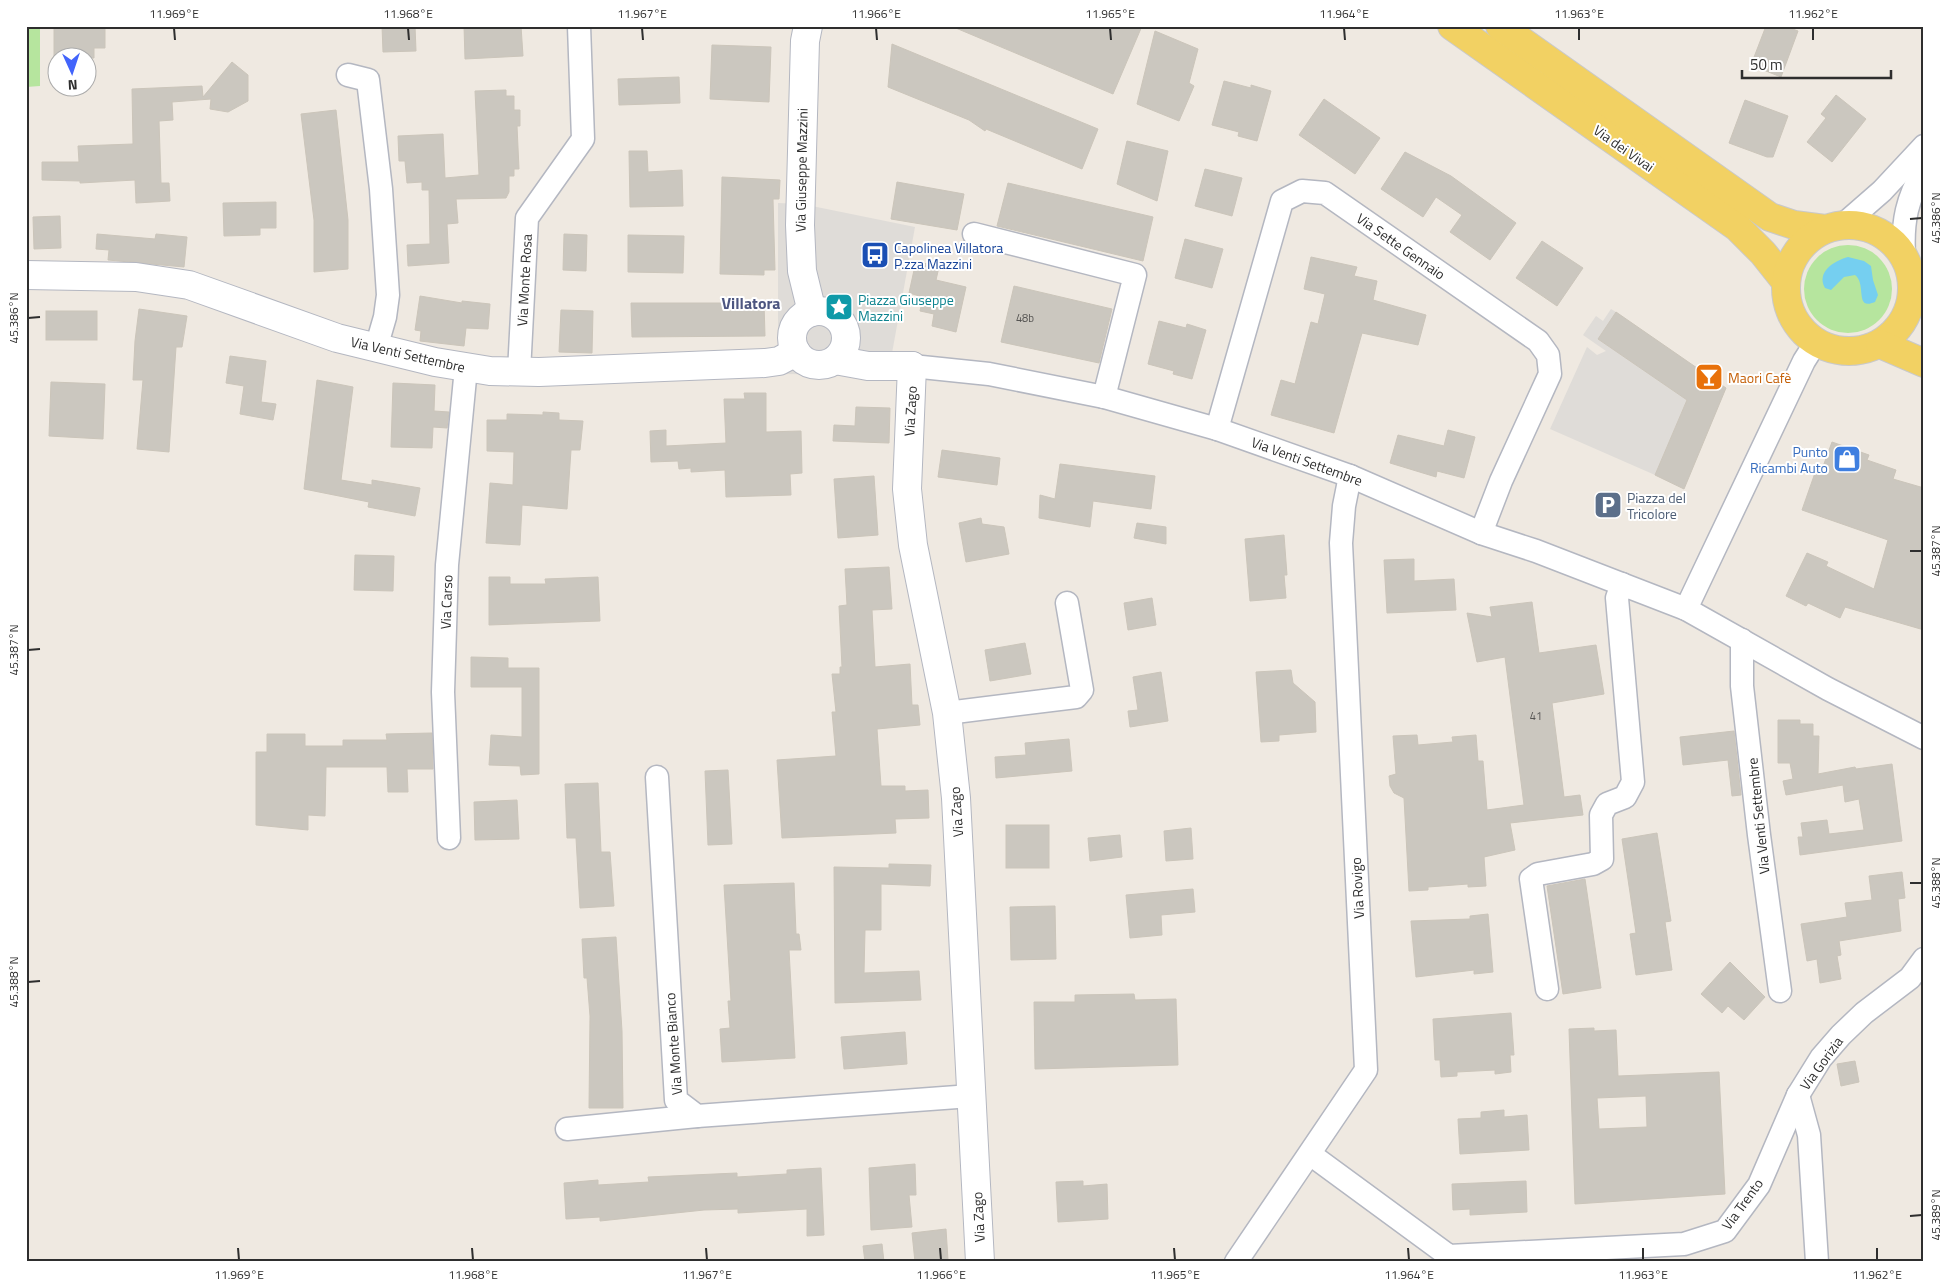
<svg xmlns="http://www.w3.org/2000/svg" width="1950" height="1288" font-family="'Titillium Web',sans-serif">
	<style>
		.green { fill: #b6e59e }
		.plaza { fill: #dfdcd8 }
		.water { fill: #75cff0 }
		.building { fill: #cbc7bf; stroke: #cbc5ba; fill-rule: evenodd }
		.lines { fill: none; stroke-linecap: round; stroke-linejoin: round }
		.street-casing { stroke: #b4b7c1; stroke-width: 25 }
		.secondary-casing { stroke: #b4b7c1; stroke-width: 30 }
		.primary-casing { stroke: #c9c9c9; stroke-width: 30 }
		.street { stroke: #fff; stroke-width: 22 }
		.secondary { stroke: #fff; stroke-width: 28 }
		.primary { stroke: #f2d163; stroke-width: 28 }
		.ticks { fill: none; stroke: #2e2e2e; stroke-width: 2 }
		.labels { text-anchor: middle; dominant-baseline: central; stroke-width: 4; stroke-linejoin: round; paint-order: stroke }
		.number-label { font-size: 11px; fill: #555452 }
		.street-label { font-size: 14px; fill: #2e2e2e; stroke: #fff }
		.transit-label { font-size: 14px; fill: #164399; stroke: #fff; text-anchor: start }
		.culture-label { font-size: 14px; fill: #0d838f; stroke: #fff; text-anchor: start }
		.food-label { font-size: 14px; fill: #c56008; stroke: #fff; text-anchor: start }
		.shop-label { font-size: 14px; fill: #366cbe; stroke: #fff; text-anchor: end }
		.service-label { font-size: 14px; fill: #4e5e75; stroke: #fff; text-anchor: start }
		.quarter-label { font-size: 16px; font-weight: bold; fill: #4d5680; stroke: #fff }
		.neatline { fill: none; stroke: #2e2e2e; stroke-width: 2 }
		.ticks-label { font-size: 12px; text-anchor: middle; fill: #2e2e2e }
	</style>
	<rect width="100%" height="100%" fill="#efe9e1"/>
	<g class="green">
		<polygon points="26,26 40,26 40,86 26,87"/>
		<circle cx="1848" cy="289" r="44"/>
	</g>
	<g class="plaza">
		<polygon points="778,203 802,204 915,227 888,375 778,374"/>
		<polygon points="1611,309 1616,312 1598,339 1687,400 1655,475 1550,429 1587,347 1597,355 1606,351 1583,335 1596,316 1603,321"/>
	</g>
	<path class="water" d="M 1848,257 L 1864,261 L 1871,266 L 1873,280 L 1878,295 L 1875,302 C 1854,311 1867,284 1855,275 L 1844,277 L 1831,290 L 1825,288 C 1816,272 1834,261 1848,257 Z"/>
	<g class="building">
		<polygon points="54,26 105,26 105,48 94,48 94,58 54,58"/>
		<polygon points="382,26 415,26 416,51 383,52"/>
		<polygon points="464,26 521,26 523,56 465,59"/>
		<polygon points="951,26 1142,26 1113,94"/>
		<polygon points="1766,26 1785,26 1798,31 1781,77 1751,65"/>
		<polygon points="1155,31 1198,49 1189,83 1194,86 1179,121 1137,104"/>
		<polygon points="892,44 1098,129 1082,169 986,129 985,131 969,120 888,87"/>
		<polygon points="712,45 771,47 769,102 710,99"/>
		<polygon points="232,62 248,75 248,101 228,112 210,109 211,99 172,102 173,120 159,121 161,183 169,183 170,201 136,203 135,180 80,183 80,181 42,180 42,162 79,162 78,146 133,144 132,89 202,86 203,97"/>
		<polygon points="679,77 680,103 619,105 618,79"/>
		<polygon points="1224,81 1251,88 1251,85 1271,91 1257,141 1238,136 1239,132 1212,125"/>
		<polygon points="506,90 506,96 514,96 514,110 520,110 520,126 517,126 519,169 514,169 514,176 509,176 509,192 506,198 456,199 458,223 447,224 449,263 408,266 407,245 430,244 429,190 422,190 422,182 407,183 405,161 399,161 398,136 443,134 445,178 479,175 475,91"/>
		<polygon points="1836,95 1866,119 1832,162 1807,142 1826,118 1821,114"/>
		<polygon points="1324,99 1380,138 1355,174 1299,135"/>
		<polygon points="1745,100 1788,116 1773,157 1767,157 1729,143"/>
		<polygon points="336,110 348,220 348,269 314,272 314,220 301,114"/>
		<polygon points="1127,141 1168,151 1157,201 1117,184"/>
		<polygon points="629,151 647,151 648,172 682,170 683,206 630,207"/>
		<polygon points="1405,152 1451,176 1516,223 1490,260 1450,232 1462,215 1436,197 1423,217 1381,189"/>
		<polygon points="1205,169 1242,178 1232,216 1195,206"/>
		<polygon points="722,177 780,180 779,199 773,199 775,270 764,270 764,275 720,274"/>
		<polygon points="897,182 964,194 957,230 891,219"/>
		<polygon points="1008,183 1153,217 1143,261 997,226"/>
		<polygon points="276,202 276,228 260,228 260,235 224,236 223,203"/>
		<polygon points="60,216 61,248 34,249 33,217"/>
		<polygon points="97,234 155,239 156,234 187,237 184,267 108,260 109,250 96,249"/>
		<polygon points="564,234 587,235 586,271 563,270"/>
		<polygon points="628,235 684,236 683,273 628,272"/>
		<polygon points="1185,239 1223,249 1212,288 1175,278"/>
		<polygon points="1542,241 1583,268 1557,306 1516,278"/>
		<polygon points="1311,257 1357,267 1354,276 1377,281 1373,300 1426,315 1418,345 1362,333 1334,433 1271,415 1281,380 1295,384 1311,322 1318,324 1325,294 1304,289"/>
		<polygon points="916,261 939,267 936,280 966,287 956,332 932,326 934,314 920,311 923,297 909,293"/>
		<polygon points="1014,286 1112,309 1099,363 1001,342"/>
		<polygon points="420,296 462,303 462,301 490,304 488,329 466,328 464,346 420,341 421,331 415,330"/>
		<polygon points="631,303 764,303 765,336 632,337"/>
		<polygon points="139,309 187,316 182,347 176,347 169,452 137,449 143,380 133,380 135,341"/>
		<polygon points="561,310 593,311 592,353 559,352"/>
		<rect x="46" y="311" width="51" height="29"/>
		<polygon points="1616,312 1726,388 1684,489 1655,475 1687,400 1598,339"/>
		<polygon points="1159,321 1186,328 1187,324 1206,330 1192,379 1173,374 1174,371 1148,364"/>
		<polygon points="230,356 266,361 261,402 276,404 273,420 240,414 244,386 226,383"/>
		<polygon points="317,380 353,387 341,480 372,485 372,480 420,488 415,516 368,507 369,502 304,489"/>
		<polygon points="51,382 105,384 103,439 49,436"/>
		<polygon points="393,383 435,385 434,411 449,412 447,428 433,427 432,448 391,447"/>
		<polygon points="744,393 766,393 766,432 801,431 802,473 790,474 791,495 726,497 725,470 691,472 691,468 679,469 678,461 651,462 650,431 666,430 666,446 726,443 724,399 745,399"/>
		<polygon points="856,407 890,408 889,443 833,441 834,425 855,426"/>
		<polygon points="543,412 559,413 559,420 583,421 580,450 571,450 567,509 522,505 520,545 486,543 490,483 513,485 514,452 487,451 487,420 507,420 507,414 543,415"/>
		<polygon points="1448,430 1475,437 1464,478 1437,471 1436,477 1390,463 1398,435 1444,446"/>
		<polygon points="1832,442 1869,455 1867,460 1896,470 1893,479 1924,488 1924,630 1845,607 1840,618 1808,603 1806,606 1786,596 1807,553 1828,562 1826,566 1874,589 1888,540 1802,510 1816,470 1821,472"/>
		<polygon points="942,450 1000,458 997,485 938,477"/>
		<polygon points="1060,464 1155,476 1151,509 1093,501 1090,527 1039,518 1040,495 1055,499"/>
		<polygon points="874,476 878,535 838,538 834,479"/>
		<polygon points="981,518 982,524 1004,527 1009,554 966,562 959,523"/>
		<polygon points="1137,523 1166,527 1166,544 1134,538"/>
		<polygon points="1284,535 1287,575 1284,575 1286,598 1250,601 1245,539"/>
		<polygon points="355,555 394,556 393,591 354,590"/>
		<polygon points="1414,559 1414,581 1454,579 1456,610 1387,613 1384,560"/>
		<polygon points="889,567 892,609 872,610 875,667 910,664 912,705 918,705 920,725 877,729 881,786 905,786 905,791 928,790 929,818 895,819 896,833 782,838 777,760 836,756 832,712 836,712 832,674 840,674 840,667 842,667 839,606 847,605 845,569"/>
		<polygon points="489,577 510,577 510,584 546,584 545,579 598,577 600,621 489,625"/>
		<polygon points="1152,598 1156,625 1128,630 1124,603"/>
		<polygon points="1532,602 1539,653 1596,645 1604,694 1552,703 1564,797 1580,795 1583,815 1510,823 1515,850 1484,857 1486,886 1468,887 1468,884 1428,887 1428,890 1409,891 1404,798 1394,793 1390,786 1389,776 1396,774 1393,736 1417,735 1418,745 1453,742 1452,737 1476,735 1478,761 1483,761 1487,810 1524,805 1505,657 1477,662 1467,613 1492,617 1490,607"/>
		<polygon points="1025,643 1031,674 990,681 985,650"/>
		<polygon points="471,657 508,658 508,668 539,668 539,774 521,775 520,766 489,765 491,735 522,737 522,687 471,687"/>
		<polygon points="1291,670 1293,683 1315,702 1316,732 1279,735 1279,741 1261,742 1256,672"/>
		<polygon points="1161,672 1168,721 1130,727 1128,711 1138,710 1133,677"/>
		<polygon points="1778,720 1800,720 1800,724 1813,724 1813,736 1819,736 1818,774 1855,767 1856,769 1892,764 1902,841 1800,855 1798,837 1803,837 1801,823 1827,820 1829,834 1864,830 1859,799 1845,802 1843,785 1786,795 1783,781 1793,779 1790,763 1778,763"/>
		<polygon points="1734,731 1741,795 1732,796 1728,760 1683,765 1680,737"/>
		<polygon points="432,733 433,769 407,769 408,792 388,792 387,767 326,767 325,816 308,815 308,830 256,825 256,752 267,752 267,734 305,734 305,746 343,746 343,740 387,740 386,734"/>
		<polygon points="1069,739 1072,771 996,778 995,757 1026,755 1025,743"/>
		<polygon points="728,770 732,844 708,845 705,771"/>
		<polygon points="598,783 601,852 610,852 614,906 580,908 576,838 567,838 565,784"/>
		<polygon points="517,800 519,839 475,840 474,802"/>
		<rect x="1006" y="825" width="43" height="43"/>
		<polygon points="1191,828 1193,859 1166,861 1164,831"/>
		<polygon points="1657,833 1671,921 1665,922 1672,970 1636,975 1630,934 1636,933 1622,839"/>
		<polygon points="1120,835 1122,857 1090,861 1088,838"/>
		<polygon points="889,864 931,865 930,886 881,884 881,930 865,930 864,973 919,971 921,1000 835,1003 834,867 889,868"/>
		<polygon points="1902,872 1905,898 1898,899 1901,931 1839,941 1841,955 1837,956 1841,979 1820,983 1817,959 1807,961 1801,924 1847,917 1845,903 1872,900 1869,876"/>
		<polygon points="1585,879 1601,988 1563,994 1547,886"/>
		<polygon points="794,883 796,934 799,934 801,950 789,950 795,1058 722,1062 720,1029 730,1028 728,1001 731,1001 724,885"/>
		<polygon points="1193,889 1195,912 1161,915 1162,935 1130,938 1126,895"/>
		<polygon points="1055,906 1056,959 1011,960 1010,907"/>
		<polygon points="1488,914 1493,972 1474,974 1474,970 1416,977 1411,921 1470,919 1470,916"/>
		<polygon points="616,937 622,1031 623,1108 589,1108 590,1016 587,978 584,978 582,939"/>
		<polygon points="1730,962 1765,997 1744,1020 1728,1006 1722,1013 1701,994"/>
		<polygon points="1134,994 1135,1000 1176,999 1178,1065 1035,1069 1034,1002 1075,1002 1075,995"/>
		<polygon points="1511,1013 1514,1055 1510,1055 1511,1072 1495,1074 1495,1070 1457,1072 1457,1076 1441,1077 1440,1060 1435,1060 1433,1019"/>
		<path d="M 1594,1028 L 1594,1031 L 1616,1030 L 1618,1076 L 1719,1072 L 1725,1194 L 1575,1204 L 1569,1029 ZM 1646,1096 L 1647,1127 L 1599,1129 L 1597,1098 Z"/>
		<polygon points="905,1032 907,1064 844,1069 841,1037"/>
		<polygon points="1855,1061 1859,1082 1841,1086 1837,1064"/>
		<polygon points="1504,1110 1504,1117 1527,1115 1529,1150 1460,1154 1458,1119 1481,1118 1481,1112"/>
		<polygon points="915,1164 916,1195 909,1195 912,1227 871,1230 869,1168"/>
		<polygon points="821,1168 824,1235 807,1236 807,1209 738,1213 738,1209 704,1210 600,1221 600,1217 566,1219 564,1183 598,1180 598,1185 649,1182 648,1177 737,1173 737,1177 787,1174 787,1170"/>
		<polygon points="1083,1181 1083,1186 1107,1184 1108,1219 1058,1222 1056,1182"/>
		<polygon points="1526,1181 1527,1212 1470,1215 1470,1209 1453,1210 1452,1184"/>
		<polygon points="946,1229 948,1260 915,1262 912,1233"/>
		<polygon points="882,1244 884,1262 865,1262 863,1246"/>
	</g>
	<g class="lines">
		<defs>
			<g id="street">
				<polyline points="348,75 368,80 381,189 388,295 385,317 376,348"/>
				<polyline points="1843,225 1882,191 1924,146"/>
				<polyline points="974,234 1135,275 1104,397"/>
				<path d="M 1904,255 C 1902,221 1907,199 1924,169"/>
				<polyline points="912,366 989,374 1104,397 1217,429 1350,476 1481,533 1536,551 1686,609 1828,689 1924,738"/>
				<polyline points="519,372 527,218 583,139 579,26"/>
				<polyline points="1217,429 1282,201 1302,191 1325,193 1538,341 1548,355 1550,374 1501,481 1481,533"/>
				<polyline points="1686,609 1804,361 1816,342"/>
				<polyline points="1742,640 1742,686 1759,835 1780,991"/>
				<polyline points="947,713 1076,697 1082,690 1067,603"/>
				<polyline points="657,777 676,1100 697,1116 971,1096"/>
				<polyline points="449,838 443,692 447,565 466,368"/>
				<polyline points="1547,989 1531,879 1538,874 1593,864 1602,859 1601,815 1607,804 1625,797 1633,782 1617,598 1622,584"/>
				<polyline points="1798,1095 1809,1135 1817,1262"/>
				<polyline points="567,1129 697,1116"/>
				<polyline points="1310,1154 1449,1256 1684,1244 1725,1231 1759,1185 1798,1095 1821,1058 1841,1035 1864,1013 1910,978 1924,959"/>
				<polyline points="1236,1262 1366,1070 1341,543 1344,506 1350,476"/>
			</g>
			<g id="secondary">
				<polyline points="808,26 805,41 800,225 802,271 812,312"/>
				<polyline points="26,275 136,277 189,285 337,338 435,362 490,371 539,372 765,363 779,361 796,352"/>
				<circle cx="819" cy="338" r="27"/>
				<polyline points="835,360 868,366 912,366"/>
				<polyline points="912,366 907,489 913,545 947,713 956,798 980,1262"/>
			</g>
			<g id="primary">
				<polyline points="1452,26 1737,227 1763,253 1786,282"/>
				<polyline points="1500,26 1770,217 1794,225 1825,229"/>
				<circle cx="1849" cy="288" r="63"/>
				<polyline points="1880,344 1924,363"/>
			</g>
		</defs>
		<use href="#street" class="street-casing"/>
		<use href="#secondary" class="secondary-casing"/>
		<use href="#primary" class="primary-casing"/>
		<use href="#street" class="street"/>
		<use href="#secondary" class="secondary"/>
		<use href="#primary" class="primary"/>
	</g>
	<path class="ticks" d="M 174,28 L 175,40M 408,28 L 409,40M 642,28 L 643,40M 876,28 L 877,40M 1110,28 L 1111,40M 1344,28 L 1345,40M 1579,28 L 1579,40M 1813,28 L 1813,40M 1910,219 L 1922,218M 28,318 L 40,317M 1910,551 L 1922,551M 28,650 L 40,649M 1910,883 L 1922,883M 28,982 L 40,981M 1910,1216 L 1922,1215M 238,1248 L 239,1260M 472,1248 L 473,1260M 706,1248 L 707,1260M 940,1248 L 941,1260M 1174,1248 L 1175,1260M 1408,1248 L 1409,1260M 1643,1248 L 1643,1260M 1877,1248 L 1877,1260"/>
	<defs>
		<symbol id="bus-square" viewBox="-11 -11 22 22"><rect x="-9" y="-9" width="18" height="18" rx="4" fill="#1a4fb4" stroke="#fff"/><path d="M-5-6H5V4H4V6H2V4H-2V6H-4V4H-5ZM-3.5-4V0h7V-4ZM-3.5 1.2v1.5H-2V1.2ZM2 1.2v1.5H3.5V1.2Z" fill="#fff"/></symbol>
		<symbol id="sight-square" viewBox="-11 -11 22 22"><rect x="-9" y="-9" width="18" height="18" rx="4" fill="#0f9aa8" stroke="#fff"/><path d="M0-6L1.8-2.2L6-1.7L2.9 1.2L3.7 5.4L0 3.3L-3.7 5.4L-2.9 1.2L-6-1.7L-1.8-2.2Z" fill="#fff"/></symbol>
		<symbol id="bar-square" viewBox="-11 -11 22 22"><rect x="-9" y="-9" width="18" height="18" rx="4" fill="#e8710a" stroke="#fff"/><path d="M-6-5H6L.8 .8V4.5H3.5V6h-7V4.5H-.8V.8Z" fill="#fff"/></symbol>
		<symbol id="shop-square" viewBox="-11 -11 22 22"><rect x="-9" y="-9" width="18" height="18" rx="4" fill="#3f7fe0" stroke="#fff"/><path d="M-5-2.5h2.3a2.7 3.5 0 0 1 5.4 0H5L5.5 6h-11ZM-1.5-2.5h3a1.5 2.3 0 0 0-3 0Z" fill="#fff"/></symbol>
		<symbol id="parking-square" viewBox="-11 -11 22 22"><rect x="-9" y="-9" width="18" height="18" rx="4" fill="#5c6f8a" stroke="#fff"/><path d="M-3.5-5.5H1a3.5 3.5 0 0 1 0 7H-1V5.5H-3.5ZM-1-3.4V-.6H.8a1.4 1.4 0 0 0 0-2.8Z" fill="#fff"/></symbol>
	</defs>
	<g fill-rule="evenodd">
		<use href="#bus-square" x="859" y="239" width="32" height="32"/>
		<use href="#sight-square" x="823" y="291" width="32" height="32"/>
		<use href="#bar-square" x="1693" y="361" width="32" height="32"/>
		<use href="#shop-square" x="1831" y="443" width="32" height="32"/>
		<use href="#parking-square" x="1592" y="489" width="32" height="32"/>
	</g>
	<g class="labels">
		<g class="number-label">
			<text x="1025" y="318">48b</text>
			<text x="1536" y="716">41</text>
		</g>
		<g class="street-label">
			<text transform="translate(1624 148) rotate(35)">Via dei Vivai</text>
			<text transform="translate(801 170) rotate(-89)">Via Giuseppe Mazzini</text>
			<text transform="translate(1401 246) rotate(35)">Via Sette Gennaio</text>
			<text transform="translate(524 280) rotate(-87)">Via Monte Rosa</text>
			<text transform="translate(408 354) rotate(13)">Via Venti Settembre</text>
			<text transform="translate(910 411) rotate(-87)">Via Zago</text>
			<text transform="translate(1307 461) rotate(20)">Via Venti Settembre</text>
			<text transform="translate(446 602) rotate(-88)">Via Carso</text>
			<text transform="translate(956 812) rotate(-94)">Via Zago</text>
			<text transform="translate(1758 816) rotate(-96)">Via Venti Settembre</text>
			<text transform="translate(1357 888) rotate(-93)">Via Rovigo</text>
			<text transform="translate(673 1044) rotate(-94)">Via Monte Bianco</text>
			<text transform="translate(1821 1063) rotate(-54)">Via Gorizia</text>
			<text transform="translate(1742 1204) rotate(-54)">Via Trento</text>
			<text transform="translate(978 1217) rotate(-93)">Via Zago</text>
		</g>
		<g class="transit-label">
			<text x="894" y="247">Capolinea Villatora<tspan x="894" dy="16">P.zza Mazzini</tspan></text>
		</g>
		<g class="culture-label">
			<text x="858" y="299">Piazza Giuseppe<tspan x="858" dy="16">Mazzini</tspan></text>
		</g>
		<g class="food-label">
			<text x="1728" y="377">Maori Cafè</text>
		</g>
		<g class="shop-label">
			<text x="1828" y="451">Punto<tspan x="1828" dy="16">Ricambi Auto</tspan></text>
		</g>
		<g class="service-label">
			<text x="1627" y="497">Piazza del<tspan x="1627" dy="16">Tricolore</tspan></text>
		</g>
		<g class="quarter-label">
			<text x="751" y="303">Villatora</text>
		</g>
	</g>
	<rect width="1950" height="1288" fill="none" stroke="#ffffff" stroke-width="55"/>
	<g transform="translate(72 72) rotate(177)"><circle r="24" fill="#ffffff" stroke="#ababab"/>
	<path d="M0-4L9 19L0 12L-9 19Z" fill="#4264fb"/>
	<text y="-8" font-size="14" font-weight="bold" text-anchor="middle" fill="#2e2e2e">N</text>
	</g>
	<path d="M1742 70v8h149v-8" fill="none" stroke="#2e2e2e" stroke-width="2.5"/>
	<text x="1750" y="70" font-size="15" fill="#2e2e2e" stroke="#ffffff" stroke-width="4" paint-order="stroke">50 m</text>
	<rect x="28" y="28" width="1894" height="1232" class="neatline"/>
	<g class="ticks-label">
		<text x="174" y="18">11.969°E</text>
		<text x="408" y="18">11.968°E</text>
		<text x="642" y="18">11.967°E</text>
		<text x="876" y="18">11.966°E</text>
		<text x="1110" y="18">11.965°E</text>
		<text x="1344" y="18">11.964°E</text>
		<text x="1579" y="18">11.963°E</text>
		<text x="1813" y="18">11.962°E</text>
		<text transform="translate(1936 218) rotate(-90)" y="4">45.386°N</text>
		<text transform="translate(14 318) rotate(-90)" y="4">45.386°N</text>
		<text transform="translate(1936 551) rotate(-90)" y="4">45.387°N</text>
		<text transform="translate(14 650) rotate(-90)" y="4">45.387°N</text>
		<text transform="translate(1936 883) rotate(-90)" y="4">45.388°N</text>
		<text transform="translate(14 982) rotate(-90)" y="4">45.388°N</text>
		<text transform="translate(1936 1215) rotate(-90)" y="4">45.389°N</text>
		<text x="239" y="1279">11.969°E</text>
		<text x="473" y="1279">11.968°E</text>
		<text x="707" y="1279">11.967°E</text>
		<text x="941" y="1279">11.966°E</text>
		<text x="1175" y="1279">11.965°E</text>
		<text x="1409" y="1279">11.964°E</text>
		<text x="1643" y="1279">11.963°E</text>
		<text x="1877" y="1279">11.962°E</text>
	</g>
</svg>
